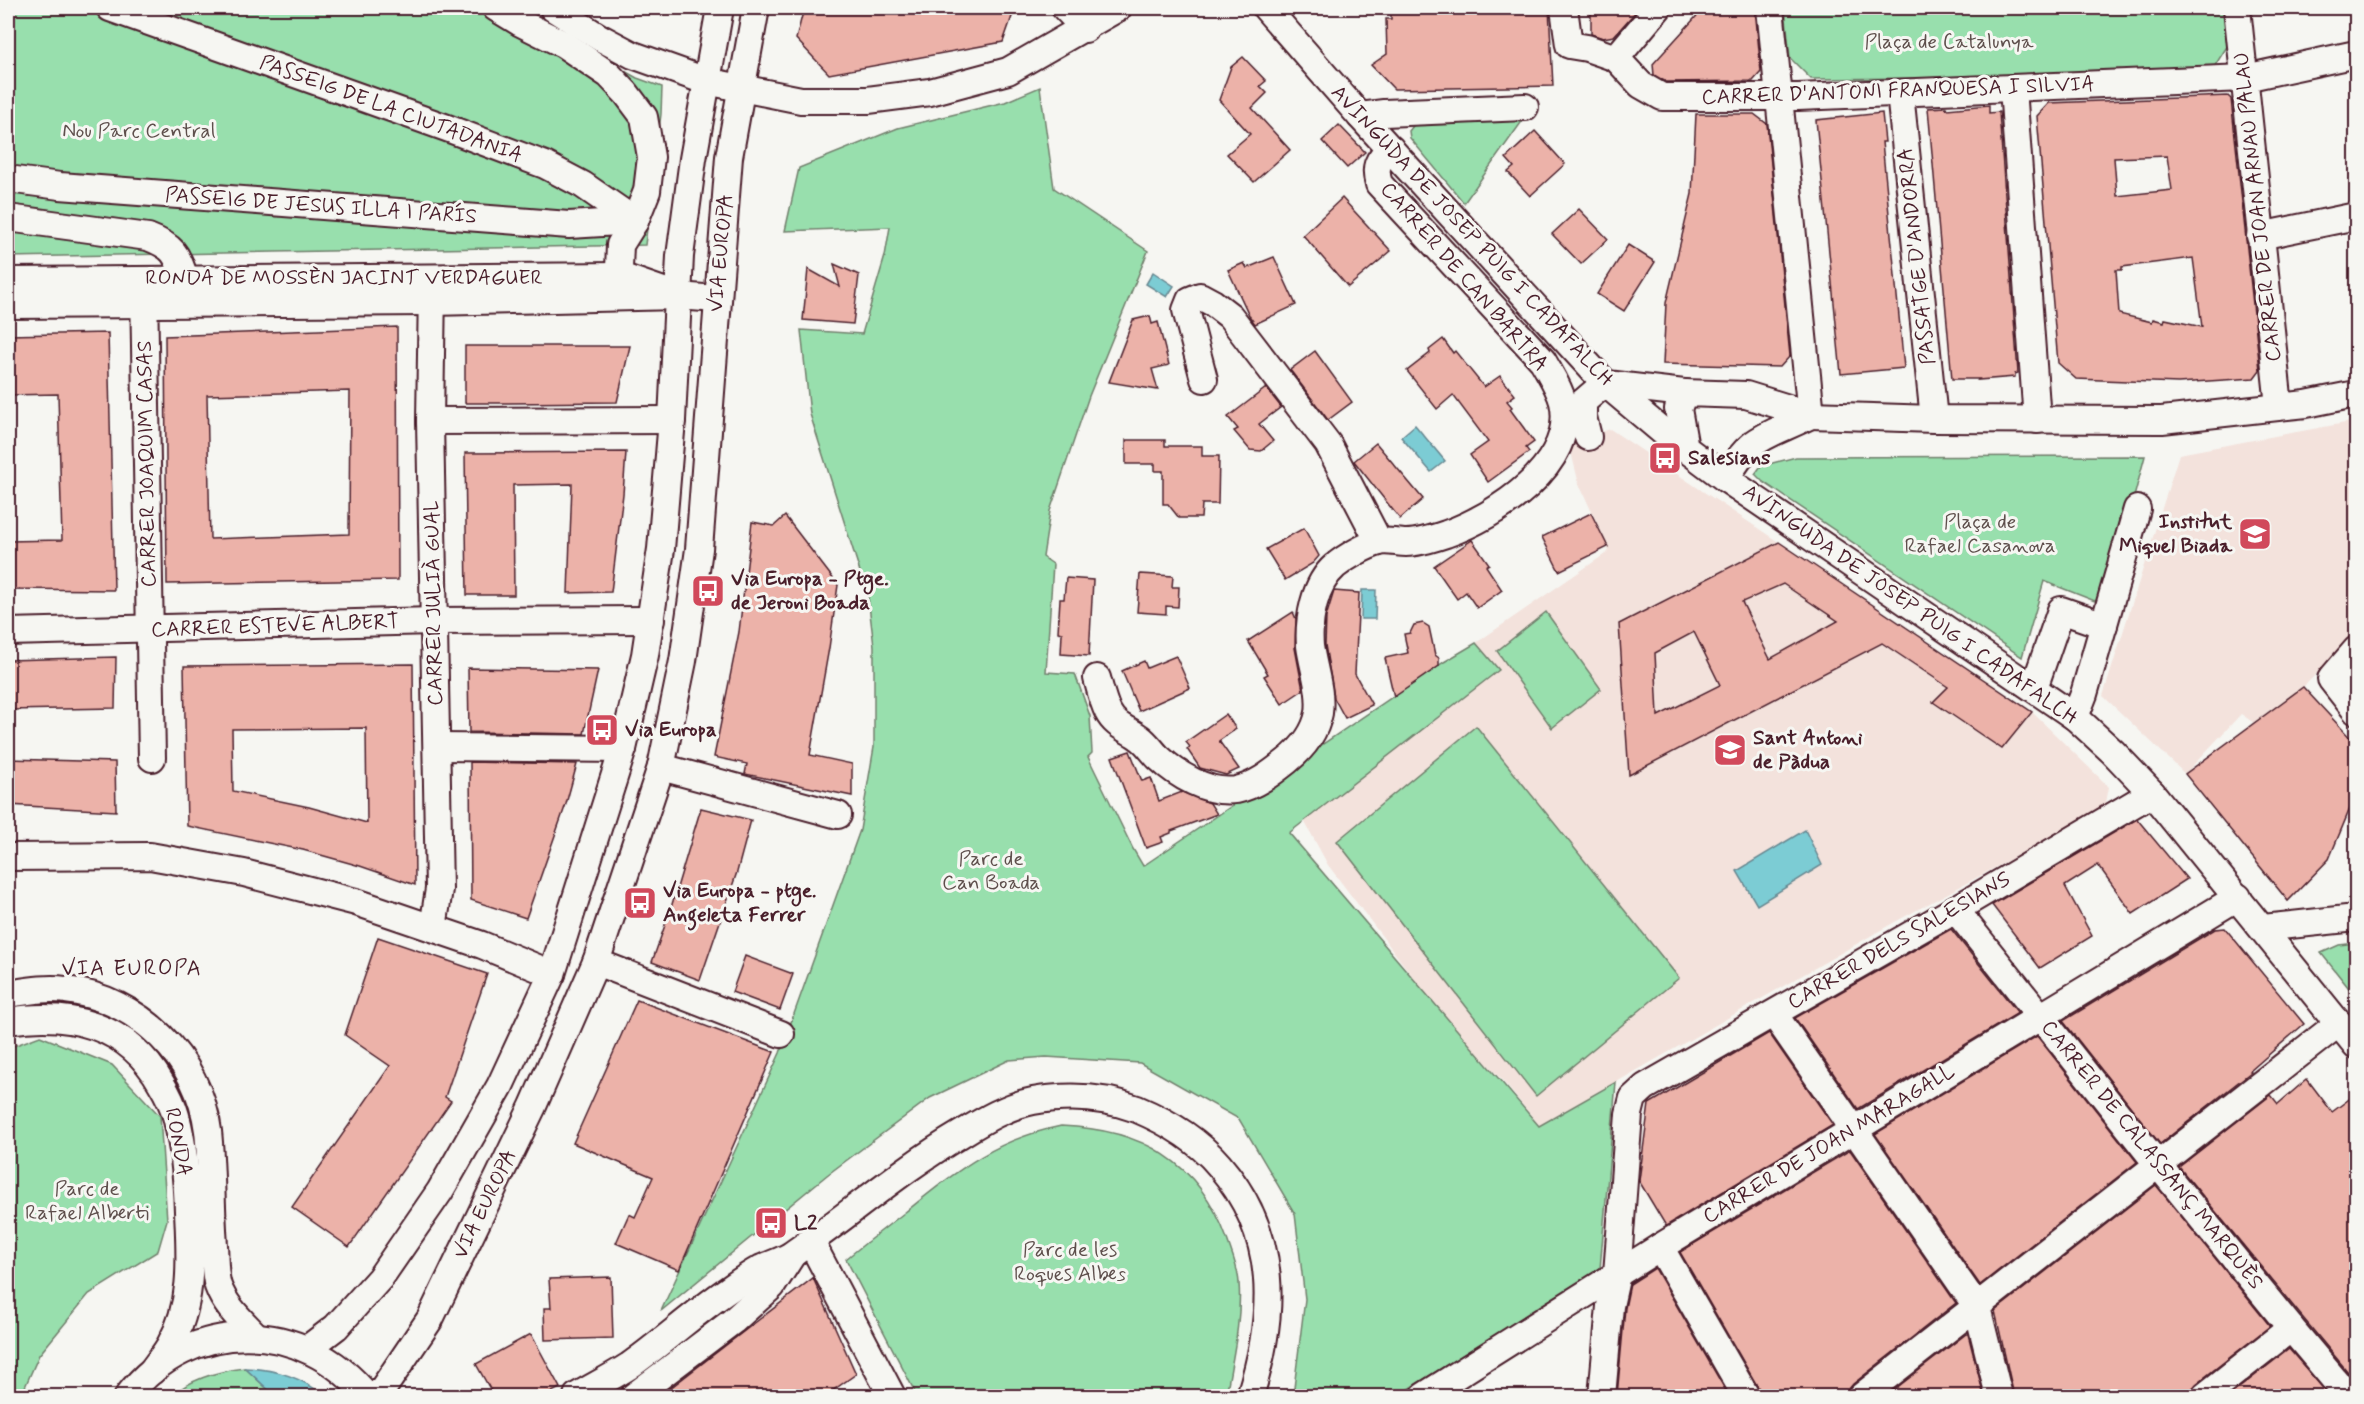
<svg xmlns="http://www.w3.org/2000/svg" width="2364" height="1404" font-family="Mynerve,sans-serif">
	<style>
		.built { fill: #f3e2dc }
		.green { fill: #98dfad; stroke: #717f6c; stroke-width: 1.5 }
		.water { fill: #7bccd4; stroke: #678790; stroke-width: 1.5 }
		.building { fill: #ecb2a9; stroke: #4a1f2b; stroke-width: 1.5; fill-rule: evenodd }
		.lines { fill: none; stroke-linecap: round; stroke-linejoin: round }
		.minor-casing { stroke: #4a1f2b; stroke-width: 30 }
		.minor { stroke: #f6f6f2; stroke-width: 26 }
		.labels { text-anchor: middle; dominant-baseline: central; stroke-width: 6; stroke-linejoin: round; paint-order: stroke }
		.park-label { font-size: 21px; fill: #5e4f4c; stroke: #f6f6f2 }
		.street-label { font-size: 21px; fill: #4a1f2b; stroke: #f6f6f2 }
		.poi-label { font-size: 21px; font-weight: bold; fill: #4a1f2b; stroke: #f6f6f2; text-anchor: start }
		.neighbourhood-label { font-size: 22px; letter-spacing: 1.5px; fill: #4a1f2b; stroke: #f6f6f2 }
	</style>
	<rect width="100%" height="100%" fill="#f6f6f2"/>
	<filter id="ink" filterUnits="userSpaceOnUse"><feTurbulence type="fractalNoise" baseFrequency=".0167" numOctaves="2"/><feDisplacementMap in="SourceGraphic" scale="12" xChannelSelector="R" yChannelSelector="G"/><feConvolveMatrix kernelMatrix="1 2 1 2 8 2 1 2 1" color-interpolation-filters="sRGB"/></filter>
	<g filter="url(#ink)">
		<g class="built">
			<polygon points="2356,421 2356,635 2303,687 2254,723 2241,714 2185,774 2103,696 2179,454"/>
			<polygon points="1610,429 2032,712 2109,787 2105,808 1893,923 1540,1126 1502,1080 1444,1018 1328,865 1301,815 1498,670 1476,643 1608,552 1608,547 1579,484 1569,444"/>
		</g>
		<g class="green">
			<polygon points="8,8 516,8 529,18 637,78 662,87 661,114 645,245 8,257"/>
			<polygon points="1785,8 2223,8 2228,45 2214,67 2013,77 1811,79 1790,58"/>
			<polygon points="1040,87 1054,188 1148,251 1089,396 1050,511 1043,557 1053,564 1046,672 1075,674 1090,716 1092,753 1088,757 1133,849 1143,866 1444,662 1476,643 1499,670 1289,833 1539,1126 1616,1082 1600,1269 1397,1396 1293,1396 1305,1299 1295,1214 1239,1119 1140,1063 1046,1057 1009,1060 930,1098 827,1175 661,1311 780,1053 860,830 874,747 874,646 868,597 810,414 801,330 862,334 885,256 890,227 785,231 799,168 898,128 1005,102"/>
			<polygon points="1431,119 1523,120 1464,203 1410,138 1409,131 1417,121"/>
			<polygon points="2145,456 2105,605 2044,581 2022,657 1762,481 1755,474 1761,466 1796,457"/>
			<polygon points="1546,612 1601,689 1552,728 1497,651"/>
			<polygon points="1476,726 1679,978 1536,1096 1337,841"/>
			<polygon points="2356,943 2356,997 2321,953 2339,945"/>
			<polygon points="40,1036 112,1065 160,1116 167,1220 158,1251 89,1294 39,1355 21,1396 8,1396 8,1048"/>
			<path d="M 1061,1126 C 1141,1129 1199,1161 1227,1239 C 1232,1254 1238,1267 1239,1283 C 1242,1320 1232,1360 1226,1396 L 917,1396 L 846,1259 C 865,1243 885,1228 904,1213 C 957,1171 993,1140 1061,1126 Z"/>
			<path d="M 245,1368 L 275,1396 L 171,1396 C 192,1378 218,1371 245,1368 Z"/>
		</g>
		<g class="water">
			<polygon points="1153,272 1174,286 1167,297 1146,284"/>
			<polygon points="1415,425 1445,461 1431,472 1401,437"/>
			<polygon points="1362,590 1376,590 1375,619 1361,619"/>
			<polygon points="1805,830 1822,865 1757,905 1737,871"/>
			<path d="M 245,1368 C 274,1369 302,1377 324,1396 L 275,1396 Z"/>
		</g>
		<g class="building">
			<polygon points="804,8 1015,8 1003,42 829,74 796,39"/>
			<polygon points="1391,8 1549,8 1553,86 1394,89 1371,65 1387,54 1386,19 1391,19"/>
			<polygon points="1591,8 1639,8 1614,36 1603,38 1591,34"/>
			<polygon points="1704,8 1755,8 1761,72 1753,81 1666,82 1654,75 1653,64"/>
			<polygon points="1243,57 1266,81 1260,86 1267,93 1252,108 1290,150 1254,182 1227,154 1250,134 1219,100 1231,67"/>
			<path d="M 2228,96 L 2231,99 L 2260,370 L 2254,378 L 2178,383 L 2076,379 L 2058,363 L 2037,116 L 2049,103 ZM 2167,156 L 2172,190 L 2117,196 L 2114,158 ZM 2193,258 L 2202,327 L 2165,319 L 2164,322 L 2153,319 L 2152,322 L 2119,314 L 2116,270 L 2122,270 L 2122,267 Z"/>
			<polygon points="1989,105 1989,113 1999,112 2018,373 2015,374 2015,377 1978,380 1979,379 1952,379 1928,108 1946,107 1947,109"/>
			<polygon points="1882,113 1885,142 1882,142 1904,368 1841,374 1816,120"/>
			<polygon points="1696,114 1754,114 1767,124 1790,356 1780,367 1663,364 1666,303 1692,194"/>
			<polygon points="1339,125 1365,152 1347,168 1322,141"/>
			<polygon points="1535,131 1565,164 1530,196 1508,172 1514,167 1506,158"/>
			<polygon points="1342,198 1391,251 1348,287 1303,235"/>
			<polygon points="1579,209 1608,239 1581,264 1552,234"/>
			<polygon points="1628,245 1655,262 1624,311 1597,294"/>
			<polygon points="1274,257 1296,305 1255,324 1250,317 1228,270 1244,263 1247,268"/>
			<polygon points="834,264 859,275 853,324 803,320 808,269 840,287"/>
			<polygon points="1150,316 1152,324 1158,322 1169,365 1152,369 1158,390 1109,382 1133,320"/>
			<path d="M 397,327 L 398,580 L 167,584 L 165,336 ZM 350,391 L 349,534 L 210,539 L 207,395 Z"/>
			<polygon points="108,333 114,590 8,589 8,541 62,540 58,394 8,395 8,335"/>
			<polygon points="1443,339 1453,353 1455,351 1484,387 1500,376 1515,395 1507,401 1512,407 1510,409 1534,442 1526,448 1529,452 1488,482 1470,455 1488,442 1453,395 1437,409 1407,371 1430,353 1429,350"/>
			<polygon points="465,346 630,346 617,402 507,403 465,403"/>
			<polygon points="1315,351 1352,402 1328,420 1290,370"/>
			<polygon points="1266,388 1281,407 1259,424 1273,441 1261,451 1250,450 1234,431 1238,429 1228,417"/>
			<polygon points="1126,440 1165,440 1165,446 1202,446 1202,456 1219,456 1218,504 1202,504 1201,518 1179,518 1168,504 1163,504 1163,471 1155,471 1155,464 1126,464"/>
			<polygon points="1376,443 1423,499 1400,519 1354,461"/>
			<polygon points="626,452 623,494 611,592 568,593 572,484 513,485 514,595 467,595 465,453"/>
			<polygon points="1591,513 1608,547 1559,571 1542,537"/>
			<polygon points="785,516 838,585 829,648 810,755 852,764 852,796 745,774 747,764 714,757 739,632 752,522 774,526"/>
			<polygon points="1304,528 1319,556 1313,563 1285,580 1266,549"/>
			<polygon points="1472,540 1489,564 1486,566 1502,590 1477,608 1466,592 1457,599 1434,566"/>
			<path d="M 1779,542 L 2032,712 L 2002,749 L 1933,702 L 1948,687 L 1882,643 L 1629,775 L 1619,624 ZM 1783,584 L 1838,621 L 1770,659 L 1742,602 ZM 1694,632 L 1720,685 L 1658,716 L 1655,653 Z"/>
			<polygon points="1140,574 1173,576 1172,587 1179,587 1178,607 1166,606 1166,614 1137,612"/>
			<polygon points="1066,578 1093,580 1089,656 1061,654 1062,633 1058,632 1060,599 1064,599"/>
			<polygon points="1334,591 1359,593 1355,674 1372,705 1345,718 1334,698 1325,645 1326,617"/>
			<polygon points="1293,612 1296,619 1295,648 1303,690 1282,704 1264,676 1268,674 1248,641"/>
			<polygon points="1423,623 1429,627 1435,655 1439,658 1439,666 1394,697 1385,658 1408,653 1404,634 1410,633 1414,625"/>
			<polygon points="1176,656 1190,688 1139,711 1122,671 1144,661 1147,668"/>
			<polygon points="116,657 115,708 8,710 8,660"/>
			<path d="M 413,664 L 415,885 L 360,866 L 303,850 L 187,826 L 184,666 ZM 366,728 L 367,823 L 309,807 L 233,791 L 232,729 Z"/>
			<polygon points="468,668 598,670 584,734 469,732"/>
			<polygon points="2303,687 2356,744 2356,794 2329,859 2288,901 2185,774"/>
			<polygon points="1226,714 1236,729 1219,741 1239,769 1226,775 1200,768 1187,749 1190,747 1186,742"/>
			<polygon points="1130,751 1142,781 1151,778 1159,801 1182,792 1210,803 1217,814 1171,831 1171,833 1161,837 1163,842 1146,848 1112,757"/>
			<polygon points="8,759 115,762 116,811 8,805"/>
			<polygon points="470,762 577,764 566,804 526,918 471,900"/>
			<polygon points="701,808 751,820 737,872 700,980 652,962 670,911"/>
			<polygon points="2137,819 2187,879 2133,914 2098,865 2065,886 2092,936 2040,968 1992,905"/>
			<polygon points="2225,928 2304,1024 2250,1071 2251,1072 2160,1144 2063,1021 2215,929"/>
			<polygon points="1951,929 2018,1013 1858,1109 1795,1018"/>
			<polygon points="378,937 487,974 445,1097 451,1101 349,1247 292,1207 390,1066 345,1035"/>
			<polygon points="745,956 793,974 780,1010 732,992"/>
			<polygon points="637,1000 774,1052 679,1270 616,1243 629,1214 635,1217 653,1177 573,1143"/>
			<polygon points="1769,1033 1833,1125 1666,1226 1639,1181 1649,1104"/>
			<polygon points="2037,1036 2137,1162 1980,1285 1875,1134"/>
			<polygon points="2307,1079 2332,1112 2356,1094 2356,1366 2352,1375 2348,1372 2303,1318 2179,1167 2271,1095 2278,1104"/>
			<polygon points="1850,1150 1956,1303 1853,1384 1848,1390 1847,1396 1761,1396 1759,1389 1680,1252"/>
			<polygon points="2156,1185 2270,1326 2196,1384 2191,1390 2190,1396 2014,1396 1995,1311"/>
			<polygon points="1655,1268 1729,1396 1617,1396 1625,1308 1630,1284"/>
			<polygon points="611,1277 613,1338 545,1340 544,1308 551,1308 549,1279"/>
			<polygon points="813,1278 856,1374 825,1396 660,1396"/>
			<polygon points="531,1334 560,1388 544,1396 494,1396 476,1364"/>
			<polygon points="1966,1334 1968,1334 1984,1396 1886,1396"/>
			<polygon points="2289,1349 2330,1396 2229,1396"/>
		</g>
		<g class="lines">
			<defs>
				<g id="minor">
					<polyline points="110,8 447,128 545,165 583,185 635,221 620,245 618,292"/>
					<polyline points="553,8 599,37 633,55 706,81 801,100 868,100 930,92 1008,71 1118,8"/>
					<polyline points="1065,8 1085,29"/>
					<polyline points="1266,8 1360,116 1605,383 1662,431 1726,479 2075,717 2113,752 2152,793 2356,1045"/>
					<polyline points="1564,8 1569,45 1587,48 1616,58 1641,85 1662,97 1798,97 2245,78 2356,54"/>
					<polyline points="1770,8 1811,415"/>
					<polyline points="2237,8 2279,406"/>
					<polyline points="1616,58 1658,8"/>
					<polyline points="2013,88 2037,420"/>
					<polyline points="1900,93 1934,419"/>
					<polyline points="1360,116 1384,113 1525,107"/>
					<polyline points="8,179 60,186 569,225 635,221 647,191 651,157 644,117 626,93 609,75 563,44 519,22 496,8"/>
					<path d="M 8,218 L 148,237 C 174,247 176,253 185,278"/>
					<polyline points="2260,236 2356,216"/>
					<polyline points="8,281 620,276 666,292"/>
					<polyline points="144,287 152,758"/>
					<polyline points="432,287 430,421 439,889 433,928"/>
					<polyline points="8,305 432,302 678,296 717,299"/>
					<polyline points="1204,379 1186,310 1190,300 1200,296 1213,303 1230,316 1328,444 1379,542"/>
					<polyline points="1607,384 1684,393"/>
					<polyline points="430,421 672,420"/>
					<polyline points="1588,437 1583,417 1583,402 1605,383"/>
					<polyline points="1685,448 1678,409 1684,393 1746,395 1811,415 1934,419 2162,420 2306,404 2356,394"/>
					<path d="M 1726,479 C 1750,434 1770,436 1811,415"/>
					<polyline points="8,632 434,621 651,620"/>
					<polyline points="2356,650 2331,679 2356,711"/>
					<path d="M 1097,678 C 1100,689 1103,702 1108,712 C 1115,726 1128,729 1140,738 C 1147,743 1152,751 1158,757 C 1177,775 1208,794 1236,790 C 1255,786 1272,773 1287,761 C 1302,749 1315,734 1319,713 C 1322,691 1313,668 1310,646 C 1308,620 1314,584 1335,566 C 1346,557 1365,546 1379,542 C 1387,540 1398,543 1406,543 C 1418,543 1434,538 1446,534 C 1496,516 1577,465 1563,402 C 1559,387 1550,374 1543,361 L 1379,184 C 1374,168 1377,159 1391,149"/>
					<polyline points="2034,688 2061,610 2104,625"/>
					<polyline points="2075,717 2084,694 2137,509"/>
					<polyline points="438,747 623,749"/>
					<polyline points="661,767 838,815"/>
					<polyline points="8,857 150,856 244,873 356,902 482,945 552,974"/>
					<polyline points="1955,909 2159,1166 2291,1328 2338,1384 2356,1394"/>
					<polyline points="2263,928 2356,918"/>
					<polyline points="596,962 781,1034"/>
					<path d="M 8,994 C 27,991 47,987 66,990 C 139,999 199,1058 208,1131 C 212,1169 211,1207 214,1245 C 215,1258 214,1273 218,1286 C 225,1306 242,1321 256,1336"/>
					<polyline points="1774,1014 1977,1307 1999,1396"/>
					<path d="M 8,1021 C 70,1011 128,1025 161,1083 C 167,1093 173,1105 176,1116 C 184,1147 187,1180 188,1211 C 190,1257 194,1303 170,1345 C 165,1354 158,1362 152,1371"/>
					<polyline points="810,1240 892,1396"/>
					<polyline points="1660,1247 1746,1396"/>
					<polyline points="307,1349 336,1327 380,1278 440,1191 500,1086 552,974 623,749 645,655 661,549 672,420 680,256 693,159 720,8"/>
					<path d="M 128,1396 C 190,1315 304,1318 367,1396"/>
					<polyline points="378,1396 430,1319 533,1106 596,962 661,767 683,661 699,549 729,157 756,8"/>
					<path d="M 577,1396 C 594,1386 612,1377 629,1366 C 663,1342 694,1313 728,1290 C 739,1282 751,1274 762,1268 C 773,1263 785,1260 794,1253 C 850,1214 902,1169 961,1134 C 984,1120 1007,1106 1033,1101 C 1068,1095 1105,1097 1137,1109 C 1168,1122 1197,1139 1219,1165 C 1279,1235 1276,1313 1250,1396"/>
					<polyline points="634,1396 733,1321 772,1286 792,1255"/>
					<polyline points="1424,1396 1660,1247 2238,897"/>
					<polyline points="1602,1396 1610,1306 1617,1274 1629,1114 1633,1098 1645,1087 1973,899 2152,793"/>
					<polyline points="1862,1396 2339,1023"/>
					<polyline points="2205,1396 2291,1328"/>
				</g>
			</defs>
			<use href="#minor" class="minor-casing"/>
			<use href="#minor" class="minor"/>
		</g>
	</g>
	<defs>
		<symbol id="bus-square" viewBox="-11 -11 22 22"><rect x="-9" y="-9" width="18" height="18" rx="4" fill="#d1495b" stroke="#f6f6f2"/><path d="M-5-6H5V4H4V6H2V4H-2V6H-4V4H-5ZM-3.5-4V0h7V-4ZM-3.5 1.2v1.5H-2V1.2ZM2 1.2v1.5H3.5V1.2Z" fill="#fff"/></symbol>
		<symbol id="school-square" viewBox="-11 -11 22 22"><rect x="-9" y="-9" width="18" height="18" rx="4" fill="#d1495b" stroke="#f6f6f2"/><path d="M0-5L7-2L0 1L-7-2ZM-4 1L0 2.5L4 1V4Q0 6-4 4Z" fill="#fff"/></symbol>
	</defs>
	<g fill-rule="evenodd">
		<use href="#bus-square" x="1646" y="439" width="38" height="38"/>
		<use href="#school-square" x="2236" y="515" width="38" height="38"/>
		<use href="#bus-square" x="689" y="572" width="38" height="38"/>
		<use href="#bus-square" x="583" y="711" width="38" height="38"/>
		<use href="#school-square" x="1711" y="731" width="38" height="38"/>
		<use href="#bus-square" x="621" y="884" width="38" height="38"/>
		<use href="#bus-square" x="752" y="1204" width="38" height="38"/>
	</g>
	<g class="labels">
		<g class="park-label">
			<text x="1949" y="42">Plaça de Catalunya</text>
			<text x="139" y="131">Nou Parc Central</text>
			<text x="1980" y="522">Plaça de<tspan x="1980" dy="24">Rafael Casanova</tspan></text>
			<text x="991" y="859">Parc de<tspan x="991" dy="24">Can Boada</tspan></text>
			<text x="87" y="1189">Parc de<tspan x="87" dy="24">Rafael Alberti</tspan></text>
			<text x="1070" y="1250">Parc de les<tspan x="1070" dy="24">Roques Albes</tspan></text>
		</g>
		<g class="street-label">
			<text transform="translate(1898 91) rotate(-2)">CARRER D'ANTONI FRANQUESA I SILVIA</text>
			<text transform="translate(391 109) rotate(20)">PASSEIG DE LA CIUTADANIA</text>
			<text transform="translate(321 206) rotate(4)">PASSEIG DE JESUS ILLA I PARÍS</text>
			<text transform="translate(2258 207) rotate(-96)">CARRER DE JOAN ARNAU PALAU</text>
			<text transform="translate(1472 236) rotate(47)">AVINGUDA DE JOSEP PUIG I CADAFALCH</text>
			<text transform="translate(721 253) rotate(-85)">VIA EUROPA</text>
			<text transform="translate(1917 256) rotate(-96)">PASSATGE D'ANDORRA</text>
			<text transform="translate(1464 277) rotate(49)">CARRER DE CAN BARTRA</text>
			<text x="344" y="278">RONDA DE MOSSÈN JACINT VERDAGUER</text>
			<text transform="translate(147 464) rotate(-91)">CARRER JOAQUIM CASAS</text>
			<text transform="translate(434 603) rotate(-91)">CARRER JULIÀ GUAL</text>
			<text transform="translate(1910 605) rotate(35)">AVINGUDA DE JOSEP PUIG I CADAFALCH</text>
			<text transform="translate(275 626) rotate(-2)">CARRER ESTEVE ALBERT</text>
			<text transform="translate(1899 941) rotate(-30)">CARRER DELS SALESIANS</text>
			<text transform="translate(178 1142) rotate(79)">RONDA</text>
			<text transform="translate(1829 1144) rotate(-31)">CARRER DE JOAN MARAGALL</text>
			<text transform="translate(2152 1155) rotate(51)">CARRER DE CALASSANÇ MARQUÈS</text>
			<text transform="translate(485 1204) rotate(-64)">VIA EUROPA</text>
		</g>
		<g class="poi-label">
			<text x="1688" y="458">Salesians</text>
			<text x="2232" y="522" text-anchor="end">Institut<tspan x="2232" dy="24">Miquel Biada</tspan></text>
			<text x="731" y="579">Via Europa - Ptge.<tspan x="731" dy="24">de Jeroni Boada</tspan></text>
			<text x="625" y="730">Via Europa</text>
			<text x="1753" y="738">Sant Antoni<tspan x="1753" dy="24">de Pàdua</tspan></text>
			<text x="663" y="891">Via Europa - ptge.<tspan x="663" dy="24">Angeleta Ferrer</tspan></text>
			<text x="794" y="1223">L2</text>
		</g>
		<g class="neighbourhood-label">
			<text x="132" y="969">VIA EUROPA</text>
		</g>
	</g>
	<rect width="2364" height="1404" fill="none" stroke="#f6f6f2" stroke-width="30"/>
	<rect x="15" y="15" width="2334" height="1374" fill="none" stroke="#4a1f2b" stroke-width="2" filter="url(#ink)"/>
</svg>
